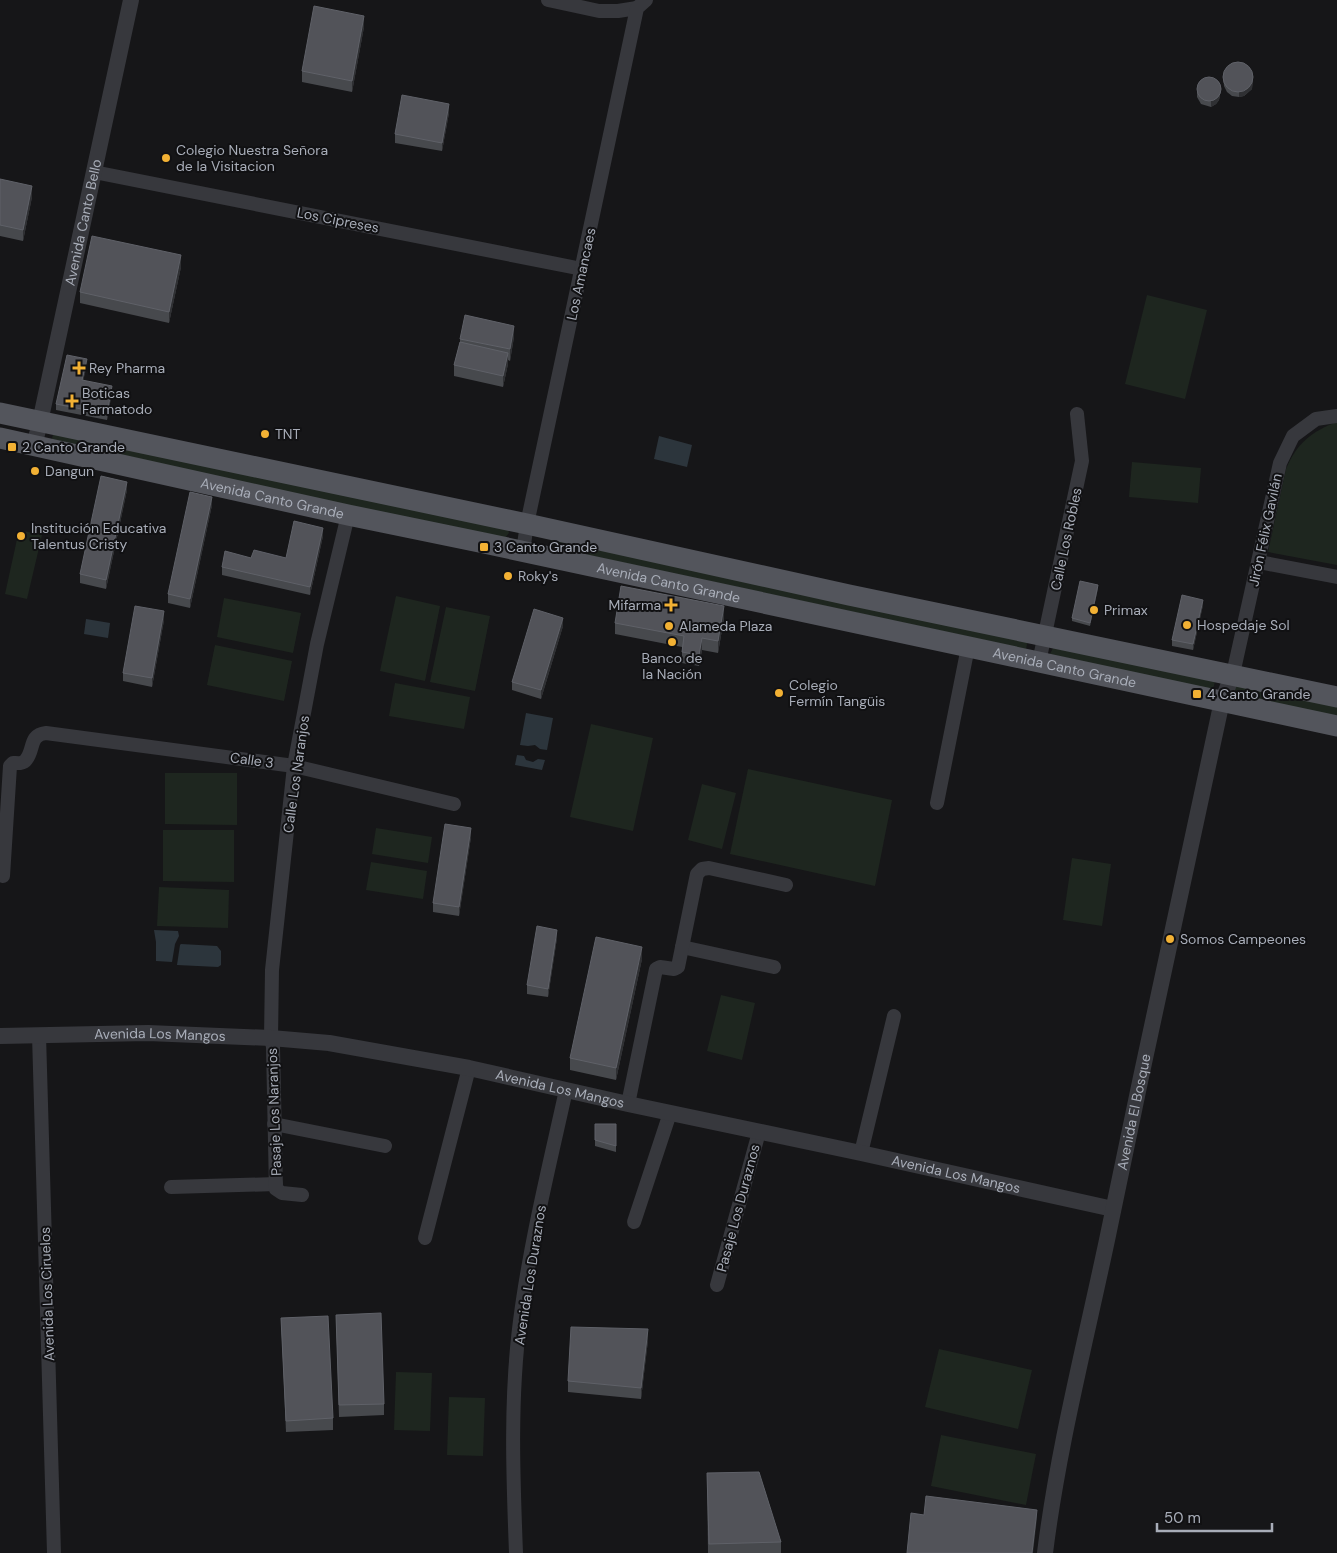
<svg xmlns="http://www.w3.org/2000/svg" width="1337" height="1553" font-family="'DM Sans',sans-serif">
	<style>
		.green { fill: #1e261f }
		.water { fill: #2c353c }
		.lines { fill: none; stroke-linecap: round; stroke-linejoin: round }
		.minor { stroke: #37383d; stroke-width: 14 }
		.tertiary { stroke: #37383d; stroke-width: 16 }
		.primary { stroke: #53555c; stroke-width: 21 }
		.wall { fill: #47494d }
		.shaded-wall { fill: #2f3033 }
		.building { fill: #525359; stroke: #5f6168 }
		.poi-dot { fill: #f2b134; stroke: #111113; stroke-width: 2 }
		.labels { text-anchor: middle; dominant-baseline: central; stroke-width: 4; stroke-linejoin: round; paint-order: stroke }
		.poi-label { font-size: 14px; fill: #a8adb8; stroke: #111113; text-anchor: start }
		.street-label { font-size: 14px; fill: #a8adb8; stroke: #111113 }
	</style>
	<rect width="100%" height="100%" fill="#161618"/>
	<g class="green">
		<polygon points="1147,295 1207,310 1185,399 1125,384"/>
		<path d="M 1337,422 L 1337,565 L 1268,552 L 1286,469 C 1296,444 1312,431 1337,422 Z"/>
		<polygon points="53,434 507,527 509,533 505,538 343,505 52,439"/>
		<polygon points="1132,462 1201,468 1198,503 1129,497"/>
		<polygon points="19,530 42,535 27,599 5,594"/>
		<polygon points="552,539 1028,640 1026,649 550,547"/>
		<polygon points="396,596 440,606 425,681 380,671"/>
		<polygon points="224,598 301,613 293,653 217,637"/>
		<polygon points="446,607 490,616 475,691 430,682"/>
		<polygon points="215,645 292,661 284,701 207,685"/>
		<polygon points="1053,648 1215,679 1214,686 1211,690 1050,654"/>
		<polygon points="1239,682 1337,702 1337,718 1231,695"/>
		<polygon points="395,683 470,697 464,729 389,716"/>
		<polygon points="591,724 653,738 633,831 570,817"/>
		<polygon points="748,769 892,800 875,886 730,854"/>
		<polygon points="165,773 237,773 237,825 165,824"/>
		<polygon points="702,784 736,793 722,849 688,840"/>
		<polygon points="376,828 432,837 428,863 372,854"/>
		<polygon points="163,830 234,830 234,882 163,881"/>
		<polygon points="1072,858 1111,864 1102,926 1063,920"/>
		<polygon points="371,862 427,871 423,899 366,890"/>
		<polygon points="159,887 229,890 228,928 157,926"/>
		<polygon points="721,995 755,1003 742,1060 707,1051"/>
		<polygon points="939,1349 1032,1370 1018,1429 925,1407"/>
		<polygon points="396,1372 432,1373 430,1431 394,1430"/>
		<polygon points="449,1397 485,1398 483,1456 447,1455"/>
		<polygon points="941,1435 1036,1454 1026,1505 931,1486"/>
	</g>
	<g class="water">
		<polygon points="659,436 692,445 687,467 654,459"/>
		<polygon points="86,619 110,623 108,638 84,634"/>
		<polygon points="526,713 553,718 547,750 540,749 535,745 528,746 520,745"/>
		<polygon points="517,755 524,756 526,760 533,762 538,759 545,760 542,770 515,765"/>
		<polygon points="154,930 178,931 179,936 175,944 172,962 156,961 156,942"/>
		<polygon points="181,944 217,946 221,951 221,965 218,967 177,965 180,945"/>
	</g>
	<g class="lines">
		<g class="minor">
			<polyline points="548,0 599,11 618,11 637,8"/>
			<polyline points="94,172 582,269"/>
			<polyline points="523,551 527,524 637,8 646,0"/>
			<polyline points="1259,562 1337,577"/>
			<polyline points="1039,662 1082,461 1077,414"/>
			<polyline points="1233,674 1280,463 1293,436 1316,419 1337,416"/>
			<polyline points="937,803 968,647"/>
			<path d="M 3,876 L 10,766 L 13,763 C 17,763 22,764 25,761 C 35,751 28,735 46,733 L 294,766 L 454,804"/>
			<polyline points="682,947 774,967"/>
			<polyline points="39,1035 54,1553"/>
			<polyline points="628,1104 656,969 660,967 674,969 678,967 697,874 702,869 709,868 786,885"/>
			<polyline points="274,1124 385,1146"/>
			<polyline points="861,1153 894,1016"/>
			<polyline points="171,1187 276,1184"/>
			<polyline points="302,1195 282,1193 276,1189 273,1047 271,1038 272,970 294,766 317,644 348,515"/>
			<polyline points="634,1222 670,1113"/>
			<polyline points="425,1238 469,1068"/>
			<polyline points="717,1285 759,1132"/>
			<path d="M 516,1553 C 513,1476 510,1398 520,1321 C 530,1243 549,1167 566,1090"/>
		</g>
		<g class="tertiary">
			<path id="s1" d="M 34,446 L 40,422 L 131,0"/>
			<path id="s2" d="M 0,1036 L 148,1033 L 271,1038 L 329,1043 L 469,1068 L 628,1104 L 861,1153 L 1113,1209"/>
			<path id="s3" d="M 1045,1553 C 1058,1448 1085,1344 1107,1240 C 1144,1060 1183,880 1222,701 L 1233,674"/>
		</g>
		<g class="primary">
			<polyline points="0,413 527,524 849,595 1337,697"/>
			<path id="s4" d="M 0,438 L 348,515 L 484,543 L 1337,726"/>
		</g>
	</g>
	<g class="wall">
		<polygon points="364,27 352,92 302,82 302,71"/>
		<polygon points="1223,74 1253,78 1252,89 1244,96 1239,97 1232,96 1227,92 1224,86"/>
		<polygon points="1197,91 1220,95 1219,100 1216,104 1211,107 1201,104 1197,97"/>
		<polygon points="449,113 442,151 395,143 395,134"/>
		<polygon points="0,179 32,197 23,241 0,236"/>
		<polygon points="181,267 169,323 80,303 80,292"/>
		<polygon points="514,337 510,361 508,360 508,364 503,387 454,376 454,365 460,342 460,339"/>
		<polygon points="87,365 83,380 112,392 107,420 56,410 56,404"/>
		<polygon points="127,490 106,589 80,583 80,574"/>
		<polygon points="212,505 190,608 168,603 168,594"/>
		<polygon points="323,536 310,595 222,575 222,567 286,558"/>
		<polygon points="1098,588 1090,626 1072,621 1072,618"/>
		<polygon points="1203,605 1193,650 1172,646 1172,640"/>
		<polygon points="724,618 718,653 702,650 699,666 682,663 682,647 615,634 615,623"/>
		<polygon points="164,620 152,687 123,681 123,673"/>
		<polygon points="563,626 541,699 512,690 512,682"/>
		<polygon points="471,837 459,916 433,912 433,903"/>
		<polygon points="557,938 548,997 527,994 527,985"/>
		<polygon points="642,959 616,1080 570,1070 570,1058"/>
		<polygon points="595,1124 616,1124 616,1152 595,1146"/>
		<polygon points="336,1315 384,1404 384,1415 339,1417"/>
		<polygon points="281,1318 333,1418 333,1430 286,1432"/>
		<polygon points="648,1340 641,1399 568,1392 568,1381"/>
		<polygon points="707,1473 781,1542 781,1553 708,1553"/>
	</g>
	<g class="shaded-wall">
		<polygon points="364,16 364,27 352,92 352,81"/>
		<polygon points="1253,73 1252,89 1244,96 1239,97 1239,92"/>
		<polygon points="1220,89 1220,95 1219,100 1216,104 1211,107 1211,101"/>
		<polygon points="449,104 449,113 442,151 442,143"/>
		<polygon points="32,186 32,197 23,241 23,230"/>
		<polygon points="181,255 181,267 169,323 169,312"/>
		<polygon points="514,326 514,337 510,361 510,349"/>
		<polygon points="508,353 508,364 503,387 503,376"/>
		<polygon points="87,359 87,365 82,386 82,380"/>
		<polygon points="112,386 112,392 107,420 107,414"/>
		<polygon points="127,482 127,490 106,589 106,580"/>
		<polygon points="212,497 212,505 190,608 190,599"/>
		<polygon points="323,528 323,536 310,595 310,587"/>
		<polygon points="1098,585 1098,588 1090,626 1090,623"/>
		<polygon points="1203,600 1203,605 1193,650 1193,644"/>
		<polygon points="724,606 724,618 718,653 718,641"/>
		<polygon points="164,611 164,620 152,687 152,678"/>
		<polygon points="563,618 563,626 541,699 541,690"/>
		<polygon points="702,638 702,650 699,666 699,655"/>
		<polygon points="471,828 471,837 459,916 459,907"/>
		<polygon points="557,930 557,938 548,997 548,989"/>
		<polygon points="642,947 642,959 616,1080 616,1068"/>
		<polygon points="648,1329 648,1340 641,1399 641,1388"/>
		<polygon points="1037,1510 1037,1518 1033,1553 1032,1553"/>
	</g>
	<g class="building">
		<polygon points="314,6 364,16 352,81 302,71"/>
		<circle cx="1238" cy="77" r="15"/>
		<circle cx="1209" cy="89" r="12"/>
		<polygon points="402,95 449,104 442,143 395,134"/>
		<polygon points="0,179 32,186 23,230 0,225"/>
		<polygon points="92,236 181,255 169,312 80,292"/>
		<polygon points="465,315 514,326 510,349 460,339"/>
		<polygon points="460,342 508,353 503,376 454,365"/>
		<polygon points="67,355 87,359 82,380 112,386 107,414 56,404"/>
		<polygon points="101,476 127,482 106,580 80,574"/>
		<polygon points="190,492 212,497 190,599 168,594"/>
		<polygon points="294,521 323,528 310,587 222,567 225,551 251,558 254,550 286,558"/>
		<polygon points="1080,581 1098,585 1090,623 1072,618"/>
		<polygon points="621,586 724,606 718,641 702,638 699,655 682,652 684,636 615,623"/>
		<polygon points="1182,595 1203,600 1193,644 1172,640"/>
		<polygon points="135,606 164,611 152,678 123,673"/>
		<polygon points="534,609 563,618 541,690 512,682"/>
		<polygon points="445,824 471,828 459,907 433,903"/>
		<polygon points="537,926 557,930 548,989 527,985"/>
		<polygon points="596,937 642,947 616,1068 570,1058"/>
		<polygon points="595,1124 616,1124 616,1146 595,1140"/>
		<polygon points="381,1313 384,1404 339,1405 336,1315"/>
		<polygon points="328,1316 333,1418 286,1421 281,1318"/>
		<polygon points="571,1327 648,1329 641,1388 568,1381"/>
		<polygon points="759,1472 781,1542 709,1544 707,1473"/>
		<polygon points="926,1496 1037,1510 1032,1553 907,1553 911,1513 924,1515"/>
	</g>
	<g class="poi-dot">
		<circle cx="166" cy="158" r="5"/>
		<path d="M76.5 360.5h5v5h5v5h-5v5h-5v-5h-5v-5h5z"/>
		<path d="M69.5 393.5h5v5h5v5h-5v5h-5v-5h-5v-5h5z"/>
		<circle cx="265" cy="434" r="5"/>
		<rect x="7" y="442" width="10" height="10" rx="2.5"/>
		<circle cx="35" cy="471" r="5"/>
		<circle cx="21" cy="536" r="5"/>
		<rect x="479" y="542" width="10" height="10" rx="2.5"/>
		<circle cx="508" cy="576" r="5"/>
		<path d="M668.5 597.5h5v5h5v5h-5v5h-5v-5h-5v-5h5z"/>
		<circle cx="1094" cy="610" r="5"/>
		<circle cx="1187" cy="625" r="5"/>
		<circle cx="669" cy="626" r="5"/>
		<circle cx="672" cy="642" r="5"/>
		<circle cx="779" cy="693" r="5"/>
		<rect x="1192" y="689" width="10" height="10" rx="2.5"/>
		<circle cx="1170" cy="939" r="5"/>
	</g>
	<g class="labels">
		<g class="poi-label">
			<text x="176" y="150">Colegio Nuestra Señora<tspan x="176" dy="16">de la Visitacion</tspan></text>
			<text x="89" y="368">Rey Pharma</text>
			<text x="82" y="393">Boticas<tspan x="82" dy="16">Farmatodo</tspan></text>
			<text x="275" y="434">TNT</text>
			<text x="22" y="447">2 Canto Grande</text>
			<text x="45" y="471">Dangun</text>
			<text x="31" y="528">Institución Educativa<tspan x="31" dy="16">Talentus Cristy</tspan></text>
			<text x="494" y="547">3 Canto Grande</text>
			<text x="518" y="576">Roky's</text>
			<text x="661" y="605" text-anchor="end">Mifarma</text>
			<text x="1104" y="610">Primax</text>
			<text x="1197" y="625">Hospedaje Sol</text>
			<text x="679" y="626">Alameda Plaza</text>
			<text x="672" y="658" text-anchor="middle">Banco de<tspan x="672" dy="16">la Nación</tspan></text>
			<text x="789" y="685">Colegio<tspan x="789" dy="16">Fermín Tangüis</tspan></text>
			<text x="1207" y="694">4 Canto Grande</text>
			<text x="1180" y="939">Somos Campeones</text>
		</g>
		<g class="street-label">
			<text transform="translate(338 220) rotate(11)">Los Cipreses</text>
			<text stroke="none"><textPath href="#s1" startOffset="229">Avenida Canto Bello</textPath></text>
			<text transform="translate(581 274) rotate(-78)">Los Amancaes</text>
			<text stroke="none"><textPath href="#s4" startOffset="279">Avenida Canto Grande</textPath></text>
			<text transform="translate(1265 530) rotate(-78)">Jirón Félix Gavilán</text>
			<text transform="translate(1066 539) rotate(-78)">Calle Los Robles</text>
			<text stroke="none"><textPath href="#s4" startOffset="684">Avenida Canto Grande</textPath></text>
			<text stroke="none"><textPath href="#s4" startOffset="1089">Avenida Canto Grande</textPath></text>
			<text transform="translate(252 760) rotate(8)">Calle 3</text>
			<text transform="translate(296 774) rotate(-82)">Calle Los Naranjos</text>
			<text stroke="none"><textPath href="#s2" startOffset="160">Avenida Los Mangos</textPath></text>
			<text stroke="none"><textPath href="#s2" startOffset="565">Avenida Los Mangos</textPath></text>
			<text transform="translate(274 1112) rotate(-92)">Pasaje Los Naranjos</text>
			<text stroke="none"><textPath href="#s3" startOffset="450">Avenida El Bosque</textPath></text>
			<text stroke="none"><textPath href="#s2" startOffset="970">Avenida Los Mangos</textPath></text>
			<text transform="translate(738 1208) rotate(-75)">Pasaje Los Duraznos</text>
			<text transform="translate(530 1275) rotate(-81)">Avenida Los Duraznos</text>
			<text transform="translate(47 1294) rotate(-92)">Avenida Los Ciruelos</text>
		</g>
	</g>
	<path d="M1157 1523v8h115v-8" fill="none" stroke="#a8adb8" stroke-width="2.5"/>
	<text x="1164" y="1523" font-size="15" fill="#a8adb8" stroke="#111113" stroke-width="4" paint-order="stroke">50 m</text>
</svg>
